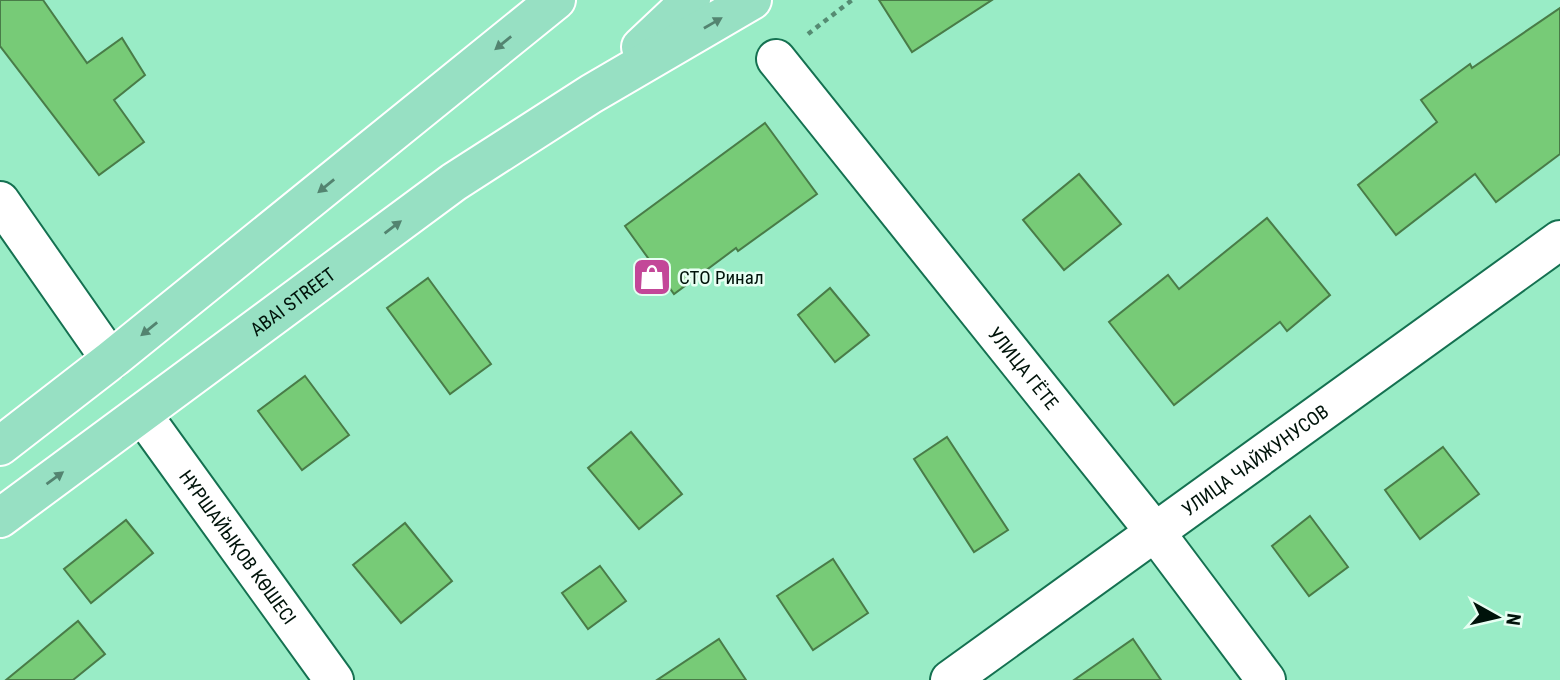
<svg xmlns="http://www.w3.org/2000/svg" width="1560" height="680" font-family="'Roboto Condensed',sans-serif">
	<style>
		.building { fill: #77cb77; stroke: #497c48; stroke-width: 2 }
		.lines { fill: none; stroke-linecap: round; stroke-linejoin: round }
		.minor-casing { stroke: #157151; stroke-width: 42 }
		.major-casing { stroke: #fff; stroke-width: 42 }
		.path { stroke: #558b72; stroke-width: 4.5; stroke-dasharray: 5 5; stroke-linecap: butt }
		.minor { stroke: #fff; stroke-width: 38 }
		.major { stroke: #97e0c3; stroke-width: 38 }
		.oneway { fill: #538470 }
		.labels { text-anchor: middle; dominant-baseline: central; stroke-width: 5; stroke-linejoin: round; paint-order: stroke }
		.poi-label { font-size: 19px; fill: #00130a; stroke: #e7fff3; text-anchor: start }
		.street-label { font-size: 19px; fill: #00130a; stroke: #e7fff3 }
	</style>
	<rect width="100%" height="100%" fill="#99ecc6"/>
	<g class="building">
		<polygon points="0,0 43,0 87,63 122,38 145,75 114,100 144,142 99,175 0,46"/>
		<polygon points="879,0 992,0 912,52"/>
		<polygon points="1560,8 1560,154 1496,202 1475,174 1396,235 1358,185 1437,122 1421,100 1470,64 1472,68"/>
		<polygon points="765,123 817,194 738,251 736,248 674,294 625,226"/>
		<polygon points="1079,174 1121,224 1064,270 1023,220"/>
		<polygon points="1267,218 1330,295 1287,331 1280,322 1174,405 1109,322 1168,275 1179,289"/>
		<polygon points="428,278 491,364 450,394 387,308"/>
		<polygon points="830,288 869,335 835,362 798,315"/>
		<polygon points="305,376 349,435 302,470 258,411"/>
		<polygon points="631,432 682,494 639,529 588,468"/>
		<polygon points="947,437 1008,530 974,552 914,459"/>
		<polygon points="1443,447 1479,494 1420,539 1385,490"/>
		<polygon points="1310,516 1348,567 1309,596 1272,546"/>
		<polygon points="126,520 153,553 91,603 64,569"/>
		<polygon points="405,523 452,581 401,623 353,565"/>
		<polygon points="833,559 868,613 813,650 777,596"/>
		<polygon points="600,566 626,601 588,629 562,593"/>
		<polygon points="78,621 105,654 73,680 6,680"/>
		<polygon points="719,639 746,680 657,680"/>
		<polygon points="1133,639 1161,680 1074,680"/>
	</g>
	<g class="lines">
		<defs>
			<g id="minor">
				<path id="s1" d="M 776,59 L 1155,532 L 1266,680"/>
				<polyline points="0,201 111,360"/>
				<path id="s2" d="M 142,414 L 334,680"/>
				<path id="s3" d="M 950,680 L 1560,240"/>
			</g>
			<g id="major">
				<polyline points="641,47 691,0"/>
				<polyline points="0,446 111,360 556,0"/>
				<path id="s4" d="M 0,518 L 454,182 L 591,94 L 752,0"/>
			</g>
		</defs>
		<use href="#minor" class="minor-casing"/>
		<use href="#major" class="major-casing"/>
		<polyline class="path" points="808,34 852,0"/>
		<use href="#minor" class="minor"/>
		<use href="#major" class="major"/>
	</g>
	<defs><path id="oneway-solid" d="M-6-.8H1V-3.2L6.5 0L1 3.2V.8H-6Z" transform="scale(1.75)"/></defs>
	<g class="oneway">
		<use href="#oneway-solid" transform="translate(713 23) rotate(-30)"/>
		<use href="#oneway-solid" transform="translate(503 43) rotate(141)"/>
		<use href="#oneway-solid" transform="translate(326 186) rotate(141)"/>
		<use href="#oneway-solid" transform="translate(393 227) rotate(-37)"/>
		<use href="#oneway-solid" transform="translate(149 329) rotate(141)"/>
		<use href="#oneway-solid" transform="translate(55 478) rotate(-36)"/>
	</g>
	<defs>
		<symbol id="shop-square" viewBox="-11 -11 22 22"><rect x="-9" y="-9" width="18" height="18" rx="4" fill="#c34798" stroke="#e7fff3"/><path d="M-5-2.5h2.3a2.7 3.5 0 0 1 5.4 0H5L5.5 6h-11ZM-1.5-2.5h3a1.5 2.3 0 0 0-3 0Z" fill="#fff"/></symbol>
	</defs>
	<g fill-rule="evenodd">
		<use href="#shop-square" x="630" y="255" width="44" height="44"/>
	</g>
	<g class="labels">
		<g class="poi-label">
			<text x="679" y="277">СТО Ринал</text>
		</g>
		<g class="street-label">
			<text stroke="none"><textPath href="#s4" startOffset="364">ABAI STREET</textPath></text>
			<text stroke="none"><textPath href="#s1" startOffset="396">УЛИЦА ГЁТЕ</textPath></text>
			<text stroke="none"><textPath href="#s3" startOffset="376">УЛИЦА ЧАЙЖУНУСОВ</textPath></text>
			<text stroke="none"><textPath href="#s2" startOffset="164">НҰРШАЙЫҚОВ КӨШЕСІ</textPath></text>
		</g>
	</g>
	<g transform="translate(1497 617) rotate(98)" stroke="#e7fff3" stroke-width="5" paint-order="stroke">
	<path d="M0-5L12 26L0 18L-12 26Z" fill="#00130a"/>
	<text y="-10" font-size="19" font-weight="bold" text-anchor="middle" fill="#00130a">N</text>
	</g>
</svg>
